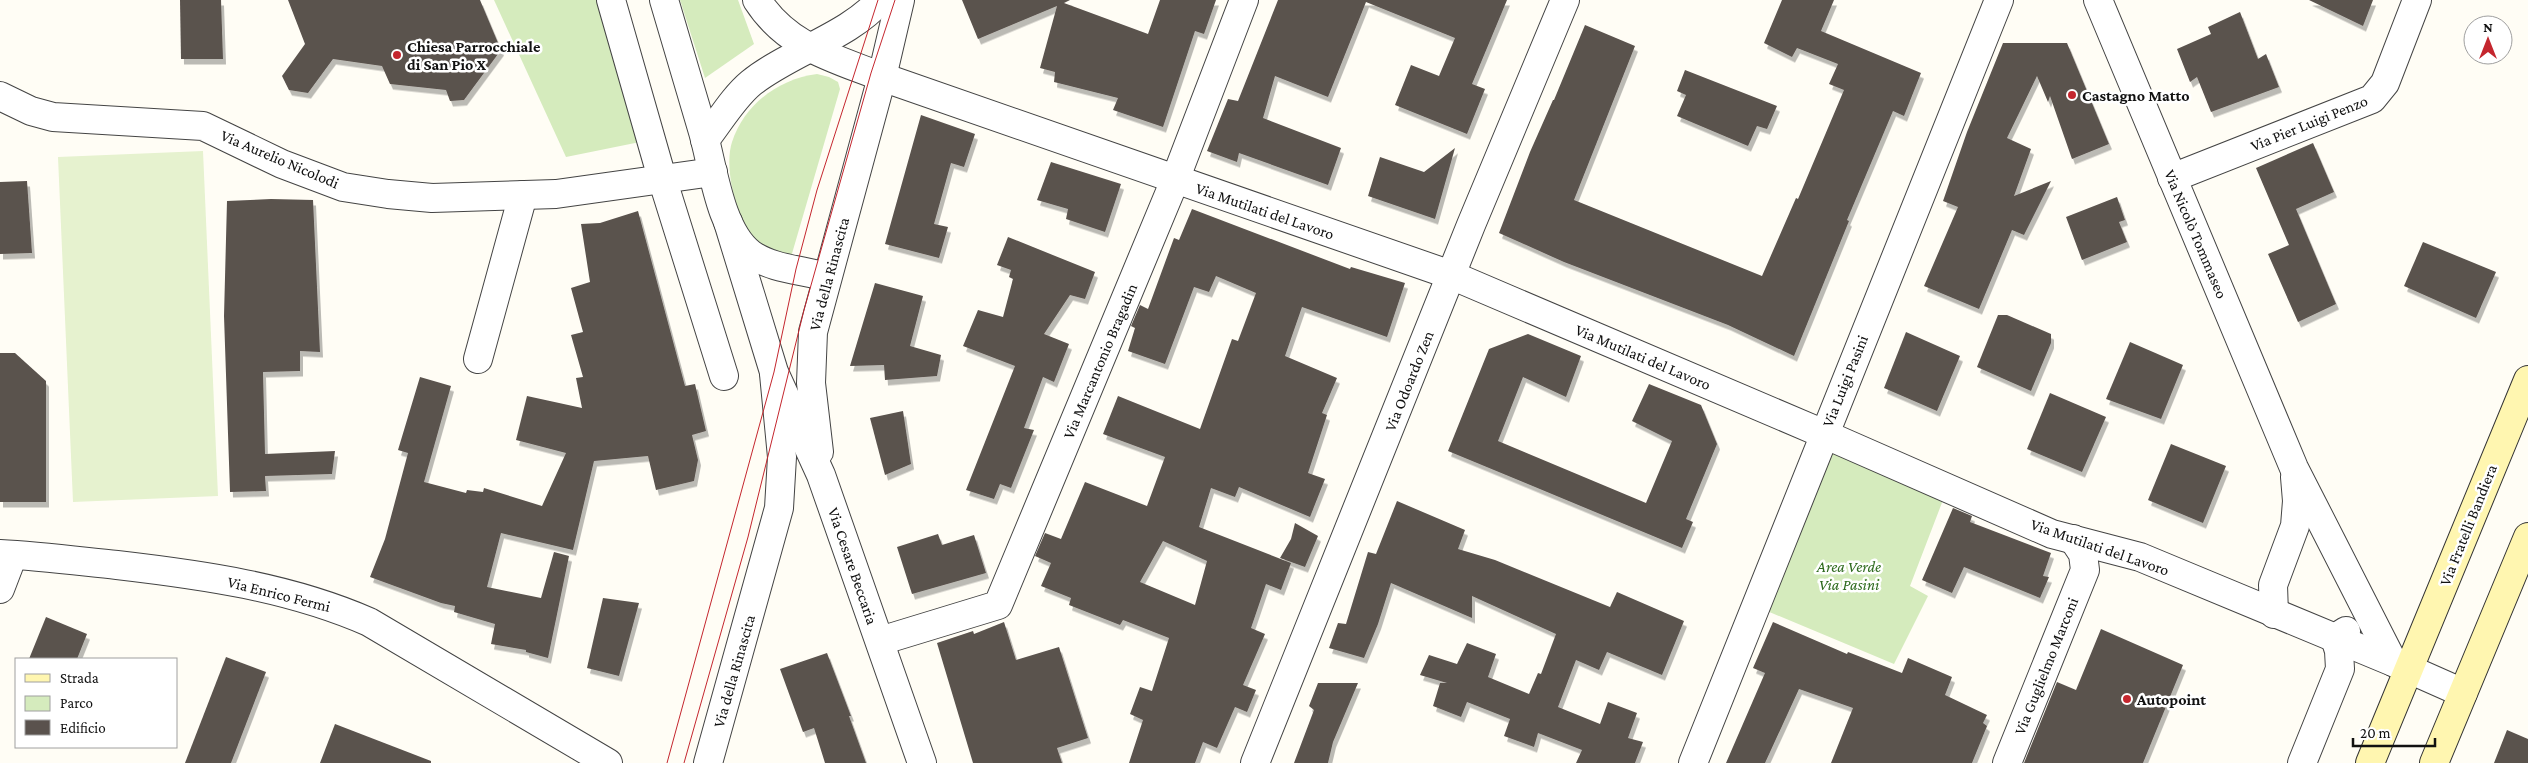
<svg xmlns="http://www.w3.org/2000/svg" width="2528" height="763" font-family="'Crimson Pro',serif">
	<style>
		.green { fill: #d5ebbd }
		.pitch { fill: #e6f2cf }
		.building { fill: #5a524d; fill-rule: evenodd; filter: url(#shadow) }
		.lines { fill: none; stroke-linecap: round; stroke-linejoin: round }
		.minor-casing { stroke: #444; stroke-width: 30 }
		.tertiary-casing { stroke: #444; stroke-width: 30 }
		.secondary-casing { stroke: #333; stroke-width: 30 }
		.minor { stroke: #fff; stroke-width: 28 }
		.tertiary { stroke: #fff; stroke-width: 28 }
		.secondary { stroke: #fff6b0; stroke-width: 28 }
		.tram { stroke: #c4262e; stroke-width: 1 }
		.poi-dot { fill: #c4262e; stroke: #fff; stroke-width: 2 }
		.labels { text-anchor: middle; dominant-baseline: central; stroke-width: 5; stroke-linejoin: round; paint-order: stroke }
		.poi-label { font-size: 16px; font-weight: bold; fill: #111; stroke: #fff; text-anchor: start }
		.street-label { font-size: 16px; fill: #111; stroke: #fff }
		.park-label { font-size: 16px; font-style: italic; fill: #2f6b1f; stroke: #fff }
	</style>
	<defs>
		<filter id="shadow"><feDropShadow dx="3" dy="5.5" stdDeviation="0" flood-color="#0004"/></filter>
	</defs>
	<rect width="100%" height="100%" fill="#fffdf5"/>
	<g class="green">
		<polygon points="494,0 605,0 640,142 566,157"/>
		<polygon points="680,0 738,0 754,44 705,78"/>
		<path d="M 817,74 L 829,77 L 838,82 L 840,89 L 791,257 C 786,257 777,257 772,255 C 741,241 722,173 732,142 C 744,105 778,79 817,74 Z"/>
		<polygon points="1832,452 1943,500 1910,586 1928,596 1894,664 1767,611"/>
	</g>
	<polygon class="pitch" points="203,151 218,496 73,502 58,157"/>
	<g class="building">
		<polygon points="180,0 221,0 223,59 181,59"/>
		<polygon points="288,0 480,0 501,50 464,100 450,101 446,90 390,84 382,66 333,59 308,93 289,90 282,76 305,44"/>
		<polygon points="962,0 1070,0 1064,3 1148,34 1160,0 1216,0 1204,34 1195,31 1163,127 1113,110 1118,98 1054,82 1055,72 1040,68 1057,6 978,39"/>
		<polygon points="1278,0 1507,0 1472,84 1485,89 1467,134 1395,105 1411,65 1439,76 1455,38 1366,2 1328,97 1275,76 1263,118 1341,148 1328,185 1239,153 1237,162 1207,151 1228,99 1238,101"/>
		<polygon points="1782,0 1834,0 1821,31 1921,73 1904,116 1893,111 1847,220 1849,221 1794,356 1728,325 1564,262 1499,233 1530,152 1553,100 1554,100 1585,25 1635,46 1574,200 1762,276 1796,198 1798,199 1844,90 1829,84 1838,64 1797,48 1792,57 1764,43"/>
		<polygon points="2309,0 2373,0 2363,26"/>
		<polygon points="2240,12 2258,59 2266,54 2279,87 2211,112 2197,77 2190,82 2177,49 2211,34 2208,27"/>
		<polygon points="2003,43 2067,43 2109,144 2072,159 2050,96 2048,102 2037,76 2007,138 2031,149 2014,196 2051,181 2024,235 2012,230 1979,309 1924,286 1958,207 1943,201 1967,132"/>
		<polygon points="1685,70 1777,106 1767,129 1757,126 1748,146 1677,116 1686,95 1677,91"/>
		<polygon points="921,115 975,134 964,167 951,163 934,224 948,227 939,258 885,244"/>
		<polygon points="2313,143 2334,192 2296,209 2336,304 2298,322 2268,254 2289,245 2256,168"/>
		<polygon points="1455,148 1435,219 1368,196 1380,157 1424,172"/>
		<polygon points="1051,162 1121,184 1105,232 1066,219 1068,209 1037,200"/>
		<polygon points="27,181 32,253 0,254 0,182"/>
		<polygon points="2117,197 2125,220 2119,222 2127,242 2082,260 2066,217"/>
		<polygon points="271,199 313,200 320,352 300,351 300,371 263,372 265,454 335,451 332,474 265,476 266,491 230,492 224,316 227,201"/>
		<path d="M 1192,209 L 1350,269 L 1351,267 L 1405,283 L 1387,337 L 1302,307 L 1285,356 L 1337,378 L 1322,413 L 1327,415 L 1308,473 L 1325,479 L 1310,517 L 1239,487 L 1235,497 L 1211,488 L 1199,527 L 1291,563 L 1281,590 L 1266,584 L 1251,628 L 1265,634 L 1243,685 L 1256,690 L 1247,712 L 1235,707 L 1217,748 L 1203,742 L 1195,763 L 1129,763 L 1143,720 L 1130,714 L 1140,687 L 1152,691 L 1169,638 L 1123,620 L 1120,625 L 1069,605 L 1071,598 L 1041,586 L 1051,563 L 1035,556 L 1045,533 L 1061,539 L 1085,482 L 1147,506 L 1165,457 L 1103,434 L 1118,396 L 1200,429 L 1232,339 L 1238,341 L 1256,293 L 1216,276 L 1209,292 L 1194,287 L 1165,364 L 1128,351 L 1135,328 L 1131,326 L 1140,305 L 1148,309 L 1174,238 L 1179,240 ZM 1163,541 L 1207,561 L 1195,605 L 1140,582 Z"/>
		<polygon points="638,211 685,386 695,384 706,431 692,435 698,460 694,481 656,490 648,456 594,461 573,550 501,533 487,587 541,598 554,552 569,556 548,658 526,652 526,650 491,644 495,624 454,612 455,606 441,603 370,577 385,539 408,453 398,450 420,377 451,386 424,482 466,493 467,490 483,492 484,488 542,506 566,453 516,440 527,396 582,408 576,378 583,377 571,335 583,332 571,288 590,282 581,224 600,223"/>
		<polygon points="1008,237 1095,272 1085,299 1070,295 1044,334 1069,344 1054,382 1043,377 1024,428 1034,430 1011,488 1000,484 994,499 966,490 1015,366 963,346 978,310 1003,317 1013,279 1009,277 1011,270 997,265"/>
		<polygon points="2423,242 2496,272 2476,318 2404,286"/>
		<polygon points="875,283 923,296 910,346 941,355 937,376 885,380 884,365 850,366"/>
		<polygon points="1998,315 2007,315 2051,334 2051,343 2031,391 1977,367"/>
		<polygon points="1906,332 1960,356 1937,411 1884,388"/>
		<polygon points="1528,334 1581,356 1566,397 1523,377 1498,441 1646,503 1672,441 1632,421 1649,384 1701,405 1717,444 1686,519 1693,522 1682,548 1448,451 1489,349"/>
		<polygon points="2130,342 2183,365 2161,419 2106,399"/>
		<polygon points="0,353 15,353 46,381 46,502 0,502"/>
		<polygon points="2050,393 2106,417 2082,472 2027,449"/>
		<polygon points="903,411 911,464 885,475 870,418"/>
		<polygon points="2171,444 2226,466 2203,523 2148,500"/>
		<polygon points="1397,501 1465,530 1458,549 1495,560 1610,607 1617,592 1684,621 1662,675 1607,652 1599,670 1576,660 1558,707 1600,724 1608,702 1637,713 1628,738 1643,742 1635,763 1576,763 1582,750 1538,733 1534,747 1504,736 1510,719 1467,702 1461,717 1433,706 1440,683 1447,683 1420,675 1429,655 1457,664 1467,643 1496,654 1488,677 1529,694 1538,673 1541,674 1556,634 1472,596 1472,618 1391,583 1378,624 1364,658 1329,648 1338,623 1346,624 1368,552 1376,554"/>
		<polygon points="1953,508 1972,516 1970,522 2051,553 2043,576 2049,577 2040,598 1964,567 1952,593 1922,580"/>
		<polygon points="1295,523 1318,536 1305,567 1280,558 1291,539"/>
		<polygon points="938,534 942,545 974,535 986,573 912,594 897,547"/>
		<polygon points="603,598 639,603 619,676 587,668"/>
		<polygon points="46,617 87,634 77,659 29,659"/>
		<polygon points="1004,622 1016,660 1059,647 1088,738 1057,748 1062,763 973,763 937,643 973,631 974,634"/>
		<polygon points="1773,622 1847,654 1848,652 1902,673 1908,658 1952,677 1945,695 1987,715 1983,723 1987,726 1972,763 1831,763 1853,708 1799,689 1765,763 1726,763 1765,673 1753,668"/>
		<polygon points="2101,629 2183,665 2143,763 2024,763 2057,682 2076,690"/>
		<polygon points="827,653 851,716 849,716 866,763 825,763 814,728 803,732 780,669"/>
		<polygon points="226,657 266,672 231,763 185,763"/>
		<polygon points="1318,683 1358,683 1333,742 1328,763 1294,763 1314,710 1309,706"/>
		<polygon points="335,724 431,761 431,763 320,763"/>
		<polygon points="2507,730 2528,739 2528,763 2494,763"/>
	</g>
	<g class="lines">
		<defs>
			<g id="minor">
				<polyline points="611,0 662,178 724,376"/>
				<polyline points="2098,0 2294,468 2393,662"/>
				<polyline points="882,77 1451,275 1824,434 2052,534 2140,557 2393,662 2463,693"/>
				<polyline points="0,96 31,111 53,117 203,126 282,164 343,187 388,194 432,198 556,194 713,172"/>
				<polyline points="2172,178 2372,99 2385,83 2417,0"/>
				<polyline points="478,359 523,195"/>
				<path d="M 0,554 C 39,556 78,561 117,565 C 203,575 289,587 369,622 L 608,763"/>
				<polyline points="0,589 13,555"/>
				<polyline points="2274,614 2273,585 2295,526 2297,501 2295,477"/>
				<polyline points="880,641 998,605 1175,180 1244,0"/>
				<polyline points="708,763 779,508 782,457 774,374"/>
				<polyline points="1255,763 1471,225 1565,0"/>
				<polyline points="1693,763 1999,0"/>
				<polyline points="2007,763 2085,570 2083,554 2073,539"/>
				<polyline points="2302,763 2340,669 2339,651 2335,638 2346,631"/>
			</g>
			<g id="tertiary">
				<path d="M 664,0 C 677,44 690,88 703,132 C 713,167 720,231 751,254 C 772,269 803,270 827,277"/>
				<path d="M 757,0 C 787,47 834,58 882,77"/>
				<path d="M 705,140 C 720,121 733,98 751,83 C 788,53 851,35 880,0"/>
				<polyline points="728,222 774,372 821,475 922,763"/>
				<polyline points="819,452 811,383 813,332 882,77 900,0"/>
			</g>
			<g id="secondary">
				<polyline points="2370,763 2528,380"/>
				<polyline points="2434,763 2528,537"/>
			</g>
		</defs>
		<use href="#minor" class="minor-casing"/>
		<use href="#tertiary" class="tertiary-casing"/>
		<use href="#secondary" class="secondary-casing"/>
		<use href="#minor" class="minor"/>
		<use href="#tertiary" class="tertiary"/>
		<use href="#secondary" class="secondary"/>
		<g class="tram">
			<polyline points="667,763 774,372 796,269 817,190 878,0"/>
			<polyline points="684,763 748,537 804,310 871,73 895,0"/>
		</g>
	</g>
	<g class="poi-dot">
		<circle cx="397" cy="55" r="5"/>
		<circle cx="2072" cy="95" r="5"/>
		<circle cx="2127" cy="699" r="5"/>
	</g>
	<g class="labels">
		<g class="poi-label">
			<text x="407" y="46">Chiesa Parrocchiale<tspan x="407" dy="18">di San Pio X</tspan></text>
			<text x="2082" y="95">Castagno Matto</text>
			<text x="2137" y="699">Autopoint</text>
		</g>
		<g class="street-label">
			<text transform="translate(2309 123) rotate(-22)">Via Pier Luigi Penzo</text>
			<text transform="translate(280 159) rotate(23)">Via Aurelio Nicolodi</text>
			<text transform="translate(1265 211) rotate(19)">Via Mutilati del Lavoro</text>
			<text transform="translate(2196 234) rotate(67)">Via Nicolò Tommaseo</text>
			<text transform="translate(829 274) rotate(-75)">Via della Rinascita</text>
			<text transform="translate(1643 357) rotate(23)">Via Mutilati del Lavoro</text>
			<text transform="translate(1100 361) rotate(-67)">Via Marcantonio Bragadin</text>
			<text transform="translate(1409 381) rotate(-68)">Via Odoardo Zen</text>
			<text transform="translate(1845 381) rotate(-68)">Via Luigi Pasini</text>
			<text transform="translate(2468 525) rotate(-68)">Via Fratelli Bandiera</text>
			<text transform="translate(2100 547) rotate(19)">Via Mutilati del Lavoro</text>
			<text transform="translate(853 566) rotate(71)">Via Cesare Beccaria</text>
			<text transform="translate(279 594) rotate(14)">Via Enrico Fermi</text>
			<text transform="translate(2046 666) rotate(-68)">Via Guglielmo Marconi</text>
			<text transform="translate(734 671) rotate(-74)">Via della Rinascita</text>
		</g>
		<g class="park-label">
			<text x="1849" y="566">Area Verde<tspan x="1849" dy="18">Via Pasini</tspan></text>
		</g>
	</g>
	<rect x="15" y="658" width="162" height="90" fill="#ffffff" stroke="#a0a0a0"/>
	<rect x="25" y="674" width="25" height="8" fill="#fff6b0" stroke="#a0a0a0"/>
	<text x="60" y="683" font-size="15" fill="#111111">Strada</text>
	<rect x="25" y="696" width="25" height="15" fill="#d5ebbd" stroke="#a0a0a0"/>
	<text x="60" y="708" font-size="15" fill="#111111">Parco</text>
	<rect x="25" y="720" width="25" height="15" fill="#5a524d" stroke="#a0a0a0"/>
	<text x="60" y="733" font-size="15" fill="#111111">Edificio</text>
	<g transform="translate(2488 40)"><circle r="24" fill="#ffffff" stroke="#a0a0a0"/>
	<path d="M0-4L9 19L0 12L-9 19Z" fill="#c4262e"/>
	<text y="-8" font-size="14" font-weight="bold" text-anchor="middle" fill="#111111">N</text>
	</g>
	<path d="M2353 738v8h82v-8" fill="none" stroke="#111111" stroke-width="2.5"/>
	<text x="2360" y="738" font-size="15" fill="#111111" stroke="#ffffff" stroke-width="4" paint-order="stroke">20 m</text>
</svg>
